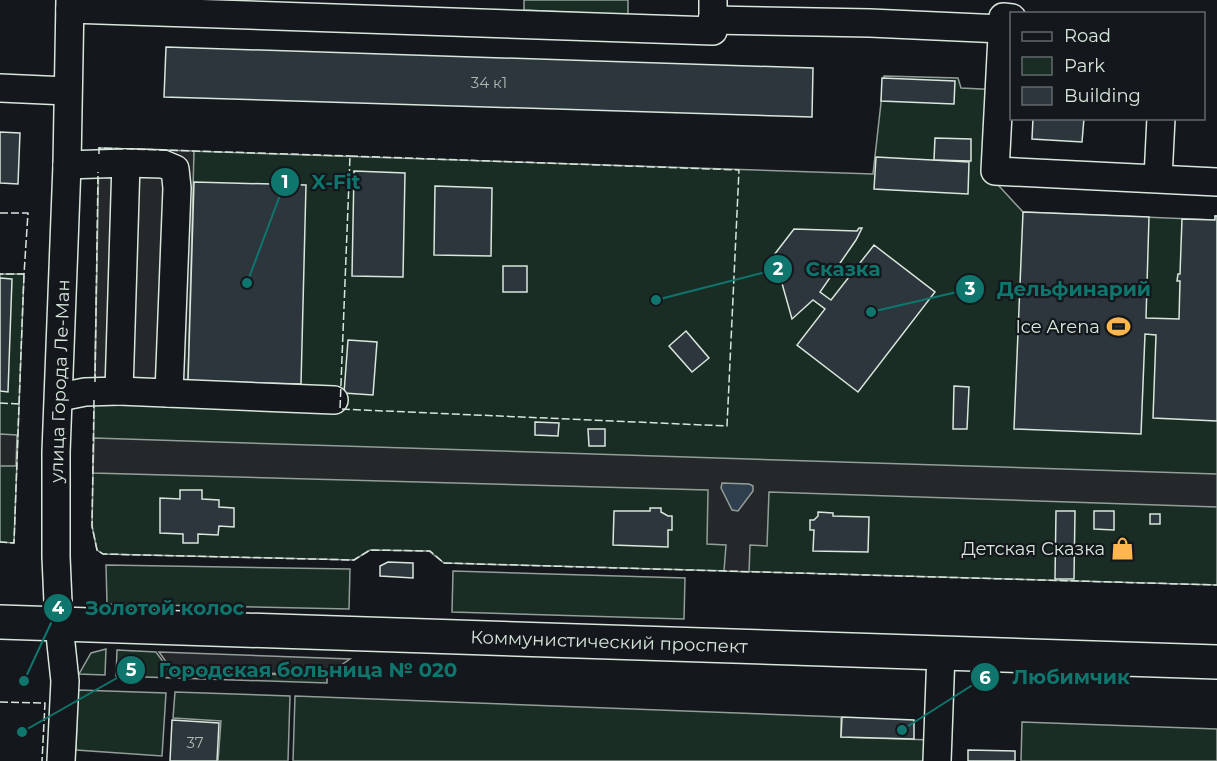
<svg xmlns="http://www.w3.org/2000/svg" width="1217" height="761" font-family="Montserrat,sans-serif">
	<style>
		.green { fill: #1a2d24; stroke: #939e99; stroke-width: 1.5 }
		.parking { fill: #24282b; stroke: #939e99; stroke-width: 1.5 }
		.water { fill: #2f3f4d; stroke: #939e99; stroke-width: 1.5 }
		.building { fill: #2c363c; stroke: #d8e6dc; stroke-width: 1.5 }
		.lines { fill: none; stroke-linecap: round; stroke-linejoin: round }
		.minor-casing { stroke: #d8e6dc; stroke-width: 30 }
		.major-casing { stroke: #d8e6dc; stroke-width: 36 }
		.minor { stroke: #14181c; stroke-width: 27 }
		.major { stroke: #14181c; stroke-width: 33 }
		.fence { stroke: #d8e6dc; stroke-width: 1.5; stroke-dasharray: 8 3; stroke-linecap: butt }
		.labels { text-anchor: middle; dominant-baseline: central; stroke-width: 4.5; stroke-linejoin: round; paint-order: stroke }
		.number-label { font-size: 15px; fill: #adbab4 }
		.poi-label { font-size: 18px; fill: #d8e6dc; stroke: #14181c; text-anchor: end }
		.street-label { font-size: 18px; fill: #d8e6dc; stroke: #14181c }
		.leader { fill: none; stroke: #0f766e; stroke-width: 2 }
		.callout-dot { fill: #0f766e; stroke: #14181c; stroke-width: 2 }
		.mark-label { font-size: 18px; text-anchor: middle; font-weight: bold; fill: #fff }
		.callout-label { font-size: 20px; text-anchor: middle; font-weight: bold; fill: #0f766e; stroke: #14181c; stroke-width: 4.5; stroke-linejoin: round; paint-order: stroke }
	</style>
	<rect width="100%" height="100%" fill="#14181c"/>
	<g class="green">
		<polygon points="524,0 628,0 628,15 524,10"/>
		<polygon points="884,76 958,78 961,88 1002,90 999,186 1023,212 1215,220 1215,216 1217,216 1217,585 444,563 429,551 370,550 354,560 103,554 97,550 92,526 99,148 873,174"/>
		<polygon points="0,274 24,274 14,543 0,542"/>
		<polygon points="106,565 350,569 349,609 107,604"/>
		<polygon points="453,571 685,578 684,619 452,612"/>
		<polygon points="106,649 105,675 79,674 91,653"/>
		<polygon points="117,650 156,652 172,674 172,671 327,676 327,683 116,676"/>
		<polygon points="78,690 166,693 162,756 76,750"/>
		<polygon points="175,692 290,696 288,761 218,761 221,721 173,718"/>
		<polygon points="295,696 841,717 841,737 932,740 931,761 293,761"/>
		<polygon points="1022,722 1217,729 1217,761 1021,761"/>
	</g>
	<g class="parking">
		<polygon points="99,148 194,151 188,381 95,380"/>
		<polygon points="0,434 17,435 16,466 0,466"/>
		<polygon points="94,438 1217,474 1217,507 769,492 767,546 750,545 749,572 724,571 726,545 707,544 708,490 93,473"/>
		<polygon points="159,652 350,659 327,675 172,670"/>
	</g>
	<polygon class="water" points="722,483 749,484 753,486 753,491 738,511 732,510 721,488"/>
	<g class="building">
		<polygon points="166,47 813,68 812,117 164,97"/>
		<polygon points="882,78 955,81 954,104 881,101"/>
		<polygon points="1033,118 1084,118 1082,142 1032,139"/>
		<polygon points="0,132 20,133 18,184 0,183"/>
		<polygon points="935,138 971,139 971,161 934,160"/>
		<polygon points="876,157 969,162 968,194 874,189"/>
		<polygon points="354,171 405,173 403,277 352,276"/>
		<polygon points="194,182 306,185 301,384 188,381"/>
		<polygon points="435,186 492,188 491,256 434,255"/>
		<polygon points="1023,212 1149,217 1146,318 1179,319 1180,281 1177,281 1178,274 1180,274 1182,219 1215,220 1215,216 1217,216 1217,421 1153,418 1156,335 1145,334 1141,434 1014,429"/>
		<polygon points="859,228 862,228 856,240 820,292 831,300 874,245 935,292 858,392 797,345 825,309 813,300 792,319 774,255 794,229 857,231"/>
		<rect x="503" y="266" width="24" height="26"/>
		<polygon points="0,278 12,279 8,392 0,391"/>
		<polygon points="686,331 709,358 692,372 669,346"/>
		<polygon points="348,340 377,342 373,395 344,393"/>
		<polygon points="954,386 969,387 967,429 953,429"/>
		<polygon points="535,422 559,423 558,436 535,435"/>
		<polygon points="588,429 605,429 605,446 589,446"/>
		<polygon points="180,490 202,490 202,499 219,500 219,507 234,508 234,527 219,526 218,535 198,534 198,543 183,543 183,534 160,533 160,498 180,499"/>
		<polygon points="650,508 661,508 661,512 668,516 672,516 672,530 668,530 668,547 613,545 614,511 650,511"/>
		<polygon points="1056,511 1075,511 1074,579 1055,579"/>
		<polygon points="1094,511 1114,511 1114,530 1094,529"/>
		<polygon points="818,512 833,513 833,516 869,517 868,552 813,551 814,530 810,530 810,520 814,520 818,516"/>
		<rect x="1150" y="514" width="10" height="10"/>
		<polygon points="388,562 413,563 413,578 380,576 380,566"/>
		<polygon points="842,717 914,720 914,739 841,737"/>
		<polygon points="172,720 219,723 217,761 170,761"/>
		<polygon points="968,750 1015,751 1015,761 968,761"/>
	</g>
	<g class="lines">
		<defs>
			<g id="minor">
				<polyline points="70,9 713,31 713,0"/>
				<polyline points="1012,18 1003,17 995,171 1217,182"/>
				<polyline points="712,20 870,23 1002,29"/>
				<polyline points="0,88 67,91"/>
				<polyline points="126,163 163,164 175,169 177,188 169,393"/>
				<polyline points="1158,178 1161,118"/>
				<polyline points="119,391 334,400"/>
				<polyline points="60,397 85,392 119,391 126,163 67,165"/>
				<polyline points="61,761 65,681 59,625 56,557 56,452 67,165 70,0"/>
				<polyline points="937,761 941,653"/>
			</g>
			<polyline id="major" points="0,622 1217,662"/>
		</defs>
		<use href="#minor" class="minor-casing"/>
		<use href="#major" class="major-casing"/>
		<use href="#minor" class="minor"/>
		<use href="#major" class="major"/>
		<g class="fence">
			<polyline points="99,154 99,148 350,156"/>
			<polygon points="350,156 739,170 727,426 340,409"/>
			<polyline points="0,213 28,213 24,274 0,274"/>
			<polyline points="95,382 98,172"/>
			<polyline points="94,400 92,526 97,550 103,554 354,560 370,550 430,551 444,563 1217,585"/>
			<polyline points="0,403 19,404 14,543 0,542"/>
			<polyline points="19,404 24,274"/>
			<polyline points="0,702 45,703 42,761"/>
		</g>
	</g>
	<defs>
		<symbol id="stadium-bare" viewBox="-9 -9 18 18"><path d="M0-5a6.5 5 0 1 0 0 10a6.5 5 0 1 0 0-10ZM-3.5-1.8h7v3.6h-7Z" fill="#ffb74d" stroke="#14181c" stroke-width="2.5" paint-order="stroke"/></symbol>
		<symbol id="shop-bare" viewBox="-9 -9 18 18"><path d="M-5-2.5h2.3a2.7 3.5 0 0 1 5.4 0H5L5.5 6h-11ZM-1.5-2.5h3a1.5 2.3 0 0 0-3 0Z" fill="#ffb74d" stroke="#14181c" stroke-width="2.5" paint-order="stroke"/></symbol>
	</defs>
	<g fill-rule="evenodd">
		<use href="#stadium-bare" x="1102" y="310" width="33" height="33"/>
		<use href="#shop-bare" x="1106" y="532" width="33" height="33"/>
	</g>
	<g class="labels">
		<g class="number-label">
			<text x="489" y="82">34 к1</text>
			<text x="195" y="742">37</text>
		</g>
		<g class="poi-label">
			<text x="1100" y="327">Ice Arena</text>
			<text x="1105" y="549">Детская Сказка</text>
		</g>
		<g class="street-label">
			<text transform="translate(60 381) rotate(-88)">улица Города Ле-Ман</text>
			<text transform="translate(609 642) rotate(2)">Коммунистический проспект</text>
		</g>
	</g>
	<path class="leader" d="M247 283L285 182M656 300L778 269M871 312L970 289M24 681L58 608M22 732L131 670M902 730L985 677"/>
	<g class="callout-dot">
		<circle cx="247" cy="283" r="6"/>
		<circle cx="656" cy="300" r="6"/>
		<circle cx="871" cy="312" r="6"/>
		<circle cx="24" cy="681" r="6"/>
		<circle cx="22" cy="732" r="6"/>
		<circle cx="902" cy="730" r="6"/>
		<circle cx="285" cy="182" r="15"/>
		<circle cx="778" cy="269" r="15"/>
		<circle cx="970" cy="289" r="15"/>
		<circle cx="58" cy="608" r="15"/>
		<circle cx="131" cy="670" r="15"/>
		<circle cx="985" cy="677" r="15"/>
	</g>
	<g class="mark-label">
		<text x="285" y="188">1</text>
		<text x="778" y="275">2</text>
		<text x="970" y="295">3</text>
		<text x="58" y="614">4</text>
		<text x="131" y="676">5</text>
		<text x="985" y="684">6</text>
	</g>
	<g class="callout-label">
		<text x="336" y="189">X-Fit</text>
		<text x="843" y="276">Сказка</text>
		<text x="1074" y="296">Дельфинарий</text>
		<text x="165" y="615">Золотой колос</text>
		<text x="308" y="677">Городская больница № 020</text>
		<text x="1071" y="684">Любимчик</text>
	</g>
	<rect x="1010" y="12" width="195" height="108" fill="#14181c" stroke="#626a69" stroke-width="1.5"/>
	<rect x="1022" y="32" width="30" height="9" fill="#14181c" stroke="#626a69" stroke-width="1.5"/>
	<text x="1064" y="42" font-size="18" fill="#d8e6dc">Road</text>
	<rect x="1022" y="57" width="30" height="18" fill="#1a2d24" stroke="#626a69" stroke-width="1.5"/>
	<text x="1064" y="72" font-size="18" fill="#d8e6dc">Park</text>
	<rect x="1022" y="87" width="30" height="18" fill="#2c363c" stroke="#626a69" stroke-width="1.5"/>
	<text x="1064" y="102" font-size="18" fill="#d8e6dc">Building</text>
</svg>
